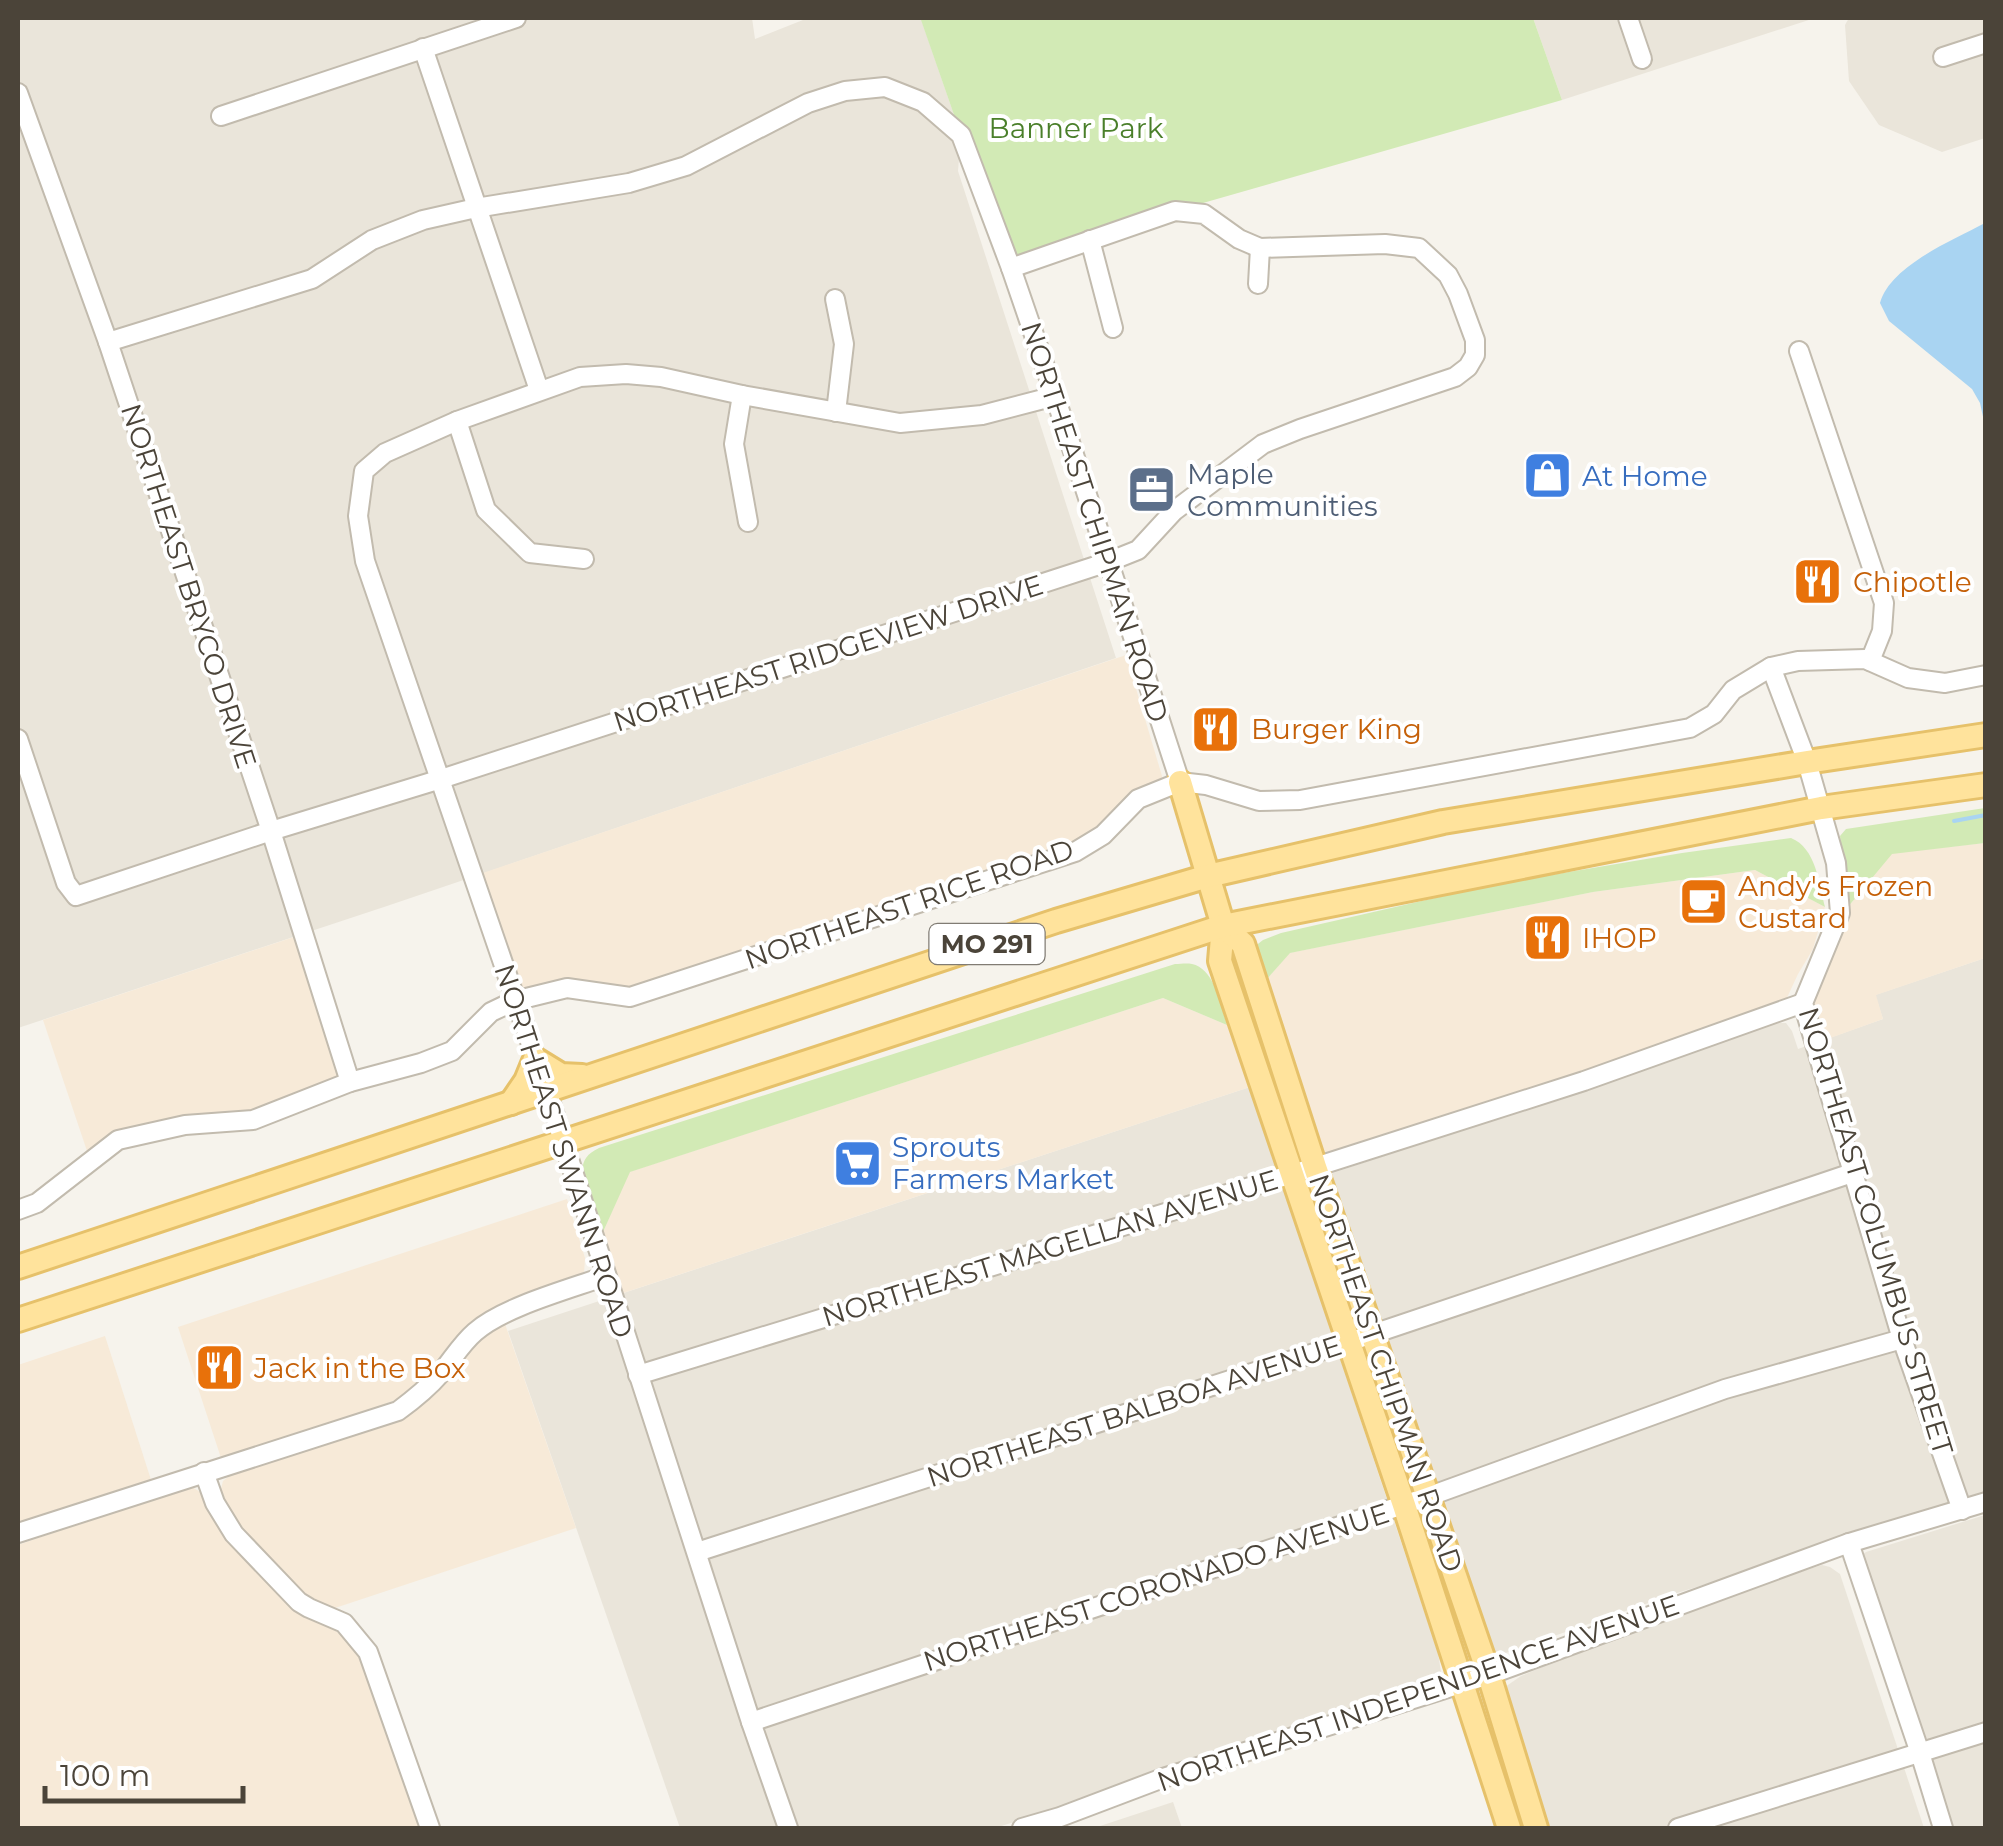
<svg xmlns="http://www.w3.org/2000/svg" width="2003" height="1846" font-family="Montserrat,sans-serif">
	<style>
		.residential { fill: #eae5da }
		.commercial { fill: #f7ead8 }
		.green { fill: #d2eab5 }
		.water { fill: #a9d4f2 }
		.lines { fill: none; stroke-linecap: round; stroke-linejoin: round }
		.stream { stroke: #a9d4f2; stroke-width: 4 }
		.minor-casing { stroke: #c2bbae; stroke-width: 22 }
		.major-casing { stroke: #e6c16a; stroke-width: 28 }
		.minor { stroke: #fff; stroke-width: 18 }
		.major { stroke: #ffe39c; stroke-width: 22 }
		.labels { text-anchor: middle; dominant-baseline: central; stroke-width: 8; stroke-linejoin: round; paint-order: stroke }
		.shield { fill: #fff; stroke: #817c74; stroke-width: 2.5 }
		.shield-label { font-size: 25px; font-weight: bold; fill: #4b4439 }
		.park-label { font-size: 28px; fill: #4a7f2a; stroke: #fff }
		.service-label { font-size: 28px; fill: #4e5e75; stroke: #fff; text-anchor: start }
		.shop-label { font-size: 28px; fill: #366cbe; stroke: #fff; text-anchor: start }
		.street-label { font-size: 28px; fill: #4b4439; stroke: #fff }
		.food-label { font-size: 28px; fill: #c56008; stroke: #fff; text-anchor: start }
	</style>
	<rect width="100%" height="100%" fill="#f6f3ec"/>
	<g class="residential">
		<polygon points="18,18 752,18 755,39 808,18 921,19 961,135 958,171 1116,658 387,906 18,1028"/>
		<polygon points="1533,18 1815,18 1562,100"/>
		<polygon points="1849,18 1985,18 1985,138 1942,152 1879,125 1849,81 1845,25"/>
		<polygon points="1985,958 1985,1498 1677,1593 1500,1655 1487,1655 1323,1182 1333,1173 1777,1023 1786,1023 1792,1031 1798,1049 1883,1019 1875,995"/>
		<polygon points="1250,1087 1438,1653 1441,1672 1436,1684 1426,1692 995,1828 680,1828 508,1331"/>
		<polygon points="1985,1515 1985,1828 1940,1828 1857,1559 1866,1552"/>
		<polygon points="1822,1565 1830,1567 1840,1574 1924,1828 1536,1828 1499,1697 1505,1687 1521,1676 1680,1609"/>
		<polygon points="1173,1802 1182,1828 1094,1828"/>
	</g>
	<g class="commercial">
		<polygon points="1126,655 1162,776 1161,781 1085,842 639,989 519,989 480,874"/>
		<polygon points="1985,843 1985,958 1876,995 1883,1019 1811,1045 1809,999 1841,916 1891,853"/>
		<polygon points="1755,870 1825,907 1813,949 1798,974 1785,1002 1326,1158 1317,1157 1259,988 1289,953 1593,892"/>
		<polygon points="294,937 338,1069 336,1082 274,1107 89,1157 43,1020"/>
		<polygon points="1163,998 1227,1025 1250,1087 614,1296 619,1283 603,1232 629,1172"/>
		<polygon points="567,1199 585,1258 584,1274 580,1278 520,1299 405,1396 365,1412 221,1458 178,1327"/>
		<polygon points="505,1324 576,1528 332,1609 307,1597 248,1538 226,1505 221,1489 223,1481 233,1473 417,1408 432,1397 481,1338"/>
		<polygon points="105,1336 152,1483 18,1527 18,1365"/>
		<polygon points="184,1487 192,1487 202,1493 225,1539 292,1610 332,1628 352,1644 360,1654 422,1828 18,1828 18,1545"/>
	</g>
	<g class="green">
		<polygon points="885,18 1533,18 1562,100 1175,211 1011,268 961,135 921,20"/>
		<polygon points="1985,808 1985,843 1892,854 1847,908 1840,836 1846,829"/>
		<path d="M 1791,838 C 1816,848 1819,883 1825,907 L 1755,870 L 1593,892 L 1290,953 L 1259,988 L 1254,947 L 1263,940 L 1281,933 L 1492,885 L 1682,853 Z"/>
		<path d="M 1175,964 C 1181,964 1186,963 1192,964 C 1215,969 1221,1006 1227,1025 L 1163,998 L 630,1172 L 603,1232 L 582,1172 C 583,1159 587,1154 599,1148 Z"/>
	</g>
	<path class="water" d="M 1985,223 L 1985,426 L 1980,403 L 1972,389 L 1889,321 L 1880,303 C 1890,266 1953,240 1985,223 Z"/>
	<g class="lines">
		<polyline class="stream" points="1954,821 1986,815"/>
		<defs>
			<g id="minor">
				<polyline points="1628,18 1642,59"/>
				<polyline points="423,48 539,390"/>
				<polyline points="1943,57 1986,43"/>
				<polyline points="18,93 108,342 271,831 350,1082"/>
				<polyline points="221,116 516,18"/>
				<polyline points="1090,240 1113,328"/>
				<polyline points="1258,284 1260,248"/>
				<polyline points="835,299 844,344 836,412"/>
				<polyline points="108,342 312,279 372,240 423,220 476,208 629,183 686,166 808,103 845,91 885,87 923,102 961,135 1011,268 1055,396 1180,782"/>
				<polyline points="1799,351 1884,603 1882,631 1870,661"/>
				<polyline points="742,395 734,444 748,522"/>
				<polyline points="457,421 486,510 530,553 584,559"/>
				<polyline points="1771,667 1807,762 1836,863 1840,913 1803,1003 1902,1339 1962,1510"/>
				<polyline points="18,739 66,883 76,896 271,831 441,779 1108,562 1138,550 1174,511 1263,444 1300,429 1455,377 1468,367 1475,355 1475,340 1458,294 1448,275 1419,248 1385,244 1260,248 1239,239 1204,214 1175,211 1011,268"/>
				<polyline points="18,1210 37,1203 118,1140 185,1125 253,1120 350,1082 421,1063 452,1051 491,1012 514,1001 567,988 630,997 1075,852 1103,835 1138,799 1180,782 1206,785 1259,801 1300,800 1690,728 1714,714 1733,690 1771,667 1798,661 1865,659 1908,678 1945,683 1986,675"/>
				<polyline points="638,1375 1315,1167 1584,1081 1803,1003"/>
				<polyline points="204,1472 215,1503 234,1534 299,1602 309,1608 344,1623 368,1652 430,1828"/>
				<path d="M 18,1533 L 398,1411 C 413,1400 427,1389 440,1374 C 452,1360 461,1344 475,1332 C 503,1307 570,1289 606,1276"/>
				<polyline points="1849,1543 1920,1753 1943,1828"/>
				<polyline points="697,1552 1373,1334 1855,1172"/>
				<polyline points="751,1722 1427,1497 1725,1389 1902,1339"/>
				<polyline points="788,1828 751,1722 547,1091 365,561 358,516 364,471 385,453 457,421 580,377 626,374 661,377 742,395 900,423 982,415 1055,396"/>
				<polyline points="1022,1828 1060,1817 1163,1778 1489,1675 1849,1543 1986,1502"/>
				<polyline points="1678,1828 1986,1732"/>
			</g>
			<g id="major">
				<polyline points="1180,782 1223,926 1220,961 1404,1505 1509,1828"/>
				<polyline points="1223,926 1243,944 1315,1167 1489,1675 1536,1828"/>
				<polyline points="511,1103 526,1081 535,1059 561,1075 582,1076"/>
				<polyline points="18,1267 1056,921 1208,876 1443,822 1807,762 1986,735"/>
				<polyline points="18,1320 1223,926 1821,808 1986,785"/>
			</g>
		</defs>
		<use href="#minor" class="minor-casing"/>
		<use href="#major" class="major-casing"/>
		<use href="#minor" class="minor"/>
		<use href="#major" class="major"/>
	</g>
	<defs>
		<symbol id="shop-square" viewBox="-11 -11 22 22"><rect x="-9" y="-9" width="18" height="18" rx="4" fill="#3f7fe0" stroke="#fff"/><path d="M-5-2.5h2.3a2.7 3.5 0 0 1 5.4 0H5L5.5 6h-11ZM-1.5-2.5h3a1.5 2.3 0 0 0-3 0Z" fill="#fff"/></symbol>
		<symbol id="office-square" viewBox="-11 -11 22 22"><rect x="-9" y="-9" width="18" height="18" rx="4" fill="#5c6f8a" stroke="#fff"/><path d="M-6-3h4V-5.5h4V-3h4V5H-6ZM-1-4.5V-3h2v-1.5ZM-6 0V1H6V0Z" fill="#fff"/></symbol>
		<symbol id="restaurant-square" viewBox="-11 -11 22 22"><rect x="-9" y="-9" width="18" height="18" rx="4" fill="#e8710a" stroke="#fff"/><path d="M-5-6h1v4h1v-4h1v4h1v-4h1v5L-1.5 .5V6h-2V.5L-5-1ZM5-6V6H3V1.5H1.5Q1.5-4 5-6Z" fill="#fff"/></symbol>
		<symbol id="cafe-square" viewBox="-11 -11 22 22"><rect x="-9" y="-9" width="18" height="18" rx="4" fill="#e8710a" stroke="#fff"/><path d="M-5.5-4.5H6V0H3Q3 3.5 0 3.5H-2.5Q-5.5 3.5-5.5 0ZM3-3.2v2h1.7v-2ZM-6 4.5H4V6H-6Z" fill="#fff"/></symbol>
		<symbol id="supermarket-square" viewBox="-11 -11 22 22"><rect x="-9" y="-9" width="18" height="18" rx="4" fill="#3f7fe0" stroke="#fff"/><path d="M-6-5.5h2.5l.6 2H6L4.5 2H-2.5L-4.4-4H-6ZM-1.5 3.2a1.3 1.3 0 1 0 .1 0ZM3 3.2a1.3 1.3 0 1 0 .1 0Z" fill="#fff"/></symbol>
	</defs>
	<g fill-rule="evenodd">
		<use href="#shop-square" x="1520" y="448" width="55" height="55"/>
		<use href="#office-square" x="1124" y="462" width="55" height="55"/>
		<use href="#restaurant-square" x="1790" y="554" width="55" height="55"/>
		<use href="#restaurant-square" x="1188" y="702" width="55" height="55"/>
		<use href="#cafe-square" x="1676" y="874" width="55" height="55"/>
		<use href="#restaurant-square" x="1520" y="910" width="55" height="55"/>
		<use href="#supermarket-square" x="830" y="1136" width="55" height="55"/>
		<use href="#restaurant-square" x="192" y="1340" width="55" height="55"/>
	</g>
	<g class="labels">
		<rect class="shield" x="929.5" y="924" width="115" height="40" rx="8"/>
		<g class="shield-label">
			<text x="987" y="944">MO 291</text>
		</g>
		<g class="park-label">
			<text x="1076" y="128">Banner Park</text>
		</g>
		<g class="service-label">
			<text x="1187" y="474">Maple<tspan x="1187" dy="32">Communities</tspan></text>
		</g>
		<g class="shop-label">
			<text x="1582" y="476">At Home</text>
			<text x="892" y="1147">Sprouts<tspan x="892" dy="32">Farmers Market</tspan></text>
		</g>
		<g class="street-label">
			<text transform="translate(1095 522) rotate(72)">NORTHEAST CHIPMAN ROAD</text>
			<text transform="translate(189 586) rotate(72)">NORTHEAST BRYCO DRIVE</text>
			<text transform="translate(828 653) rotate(-18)">NORTHEAST RIDGEVIEW DRIVE</text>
			<text transform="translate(909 904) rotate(-19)">NORTHEAST RICE ROAD</text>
			<text transform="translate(564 1151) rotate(72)">NORTHEAST SWANN ROAD</text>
			<text transform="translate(1876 1231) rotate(73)">NORTHEAST COLUMBUS STREET</text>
			<text transform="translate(1050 1248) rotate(-17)">NORTHEAST MAGELLAN AVENUE</text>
			<text transform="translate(1386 1373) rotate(71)">NORTHEAST CHIPMAN ROAD</text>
			<text transform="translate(1134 1411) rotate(-18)">NORTHEAST BALBOA AVENUE</text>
			<text transform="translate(1156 1587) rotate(-18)">NORTHEAST CORONADO AVENUE</text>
			<text transform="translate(1418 1693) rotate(-19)">NORTHEAST INDEPENDENCE AVENUE</text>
		</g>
		<g class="food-label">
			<text x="1853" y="582">Chipotle</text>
			<text x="1251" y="729">Burger King</text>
			<text x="1738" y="886">Andy's Frozen<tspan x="1738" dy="32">Custard</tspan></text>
			<text x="1582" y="938">IHOP</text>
			<text x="254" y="1368">Jack in the Box</text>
		</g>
	</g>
	<rect width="2003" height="1846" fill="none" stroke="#4b4439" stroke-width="40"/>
	<path d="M45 1786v15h198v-15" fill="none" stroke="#4b4439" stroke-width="5"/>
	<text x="60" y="1786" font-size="30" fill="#4b4439" stroke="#ffffff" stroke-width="8" paint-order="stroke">100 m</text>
</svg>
